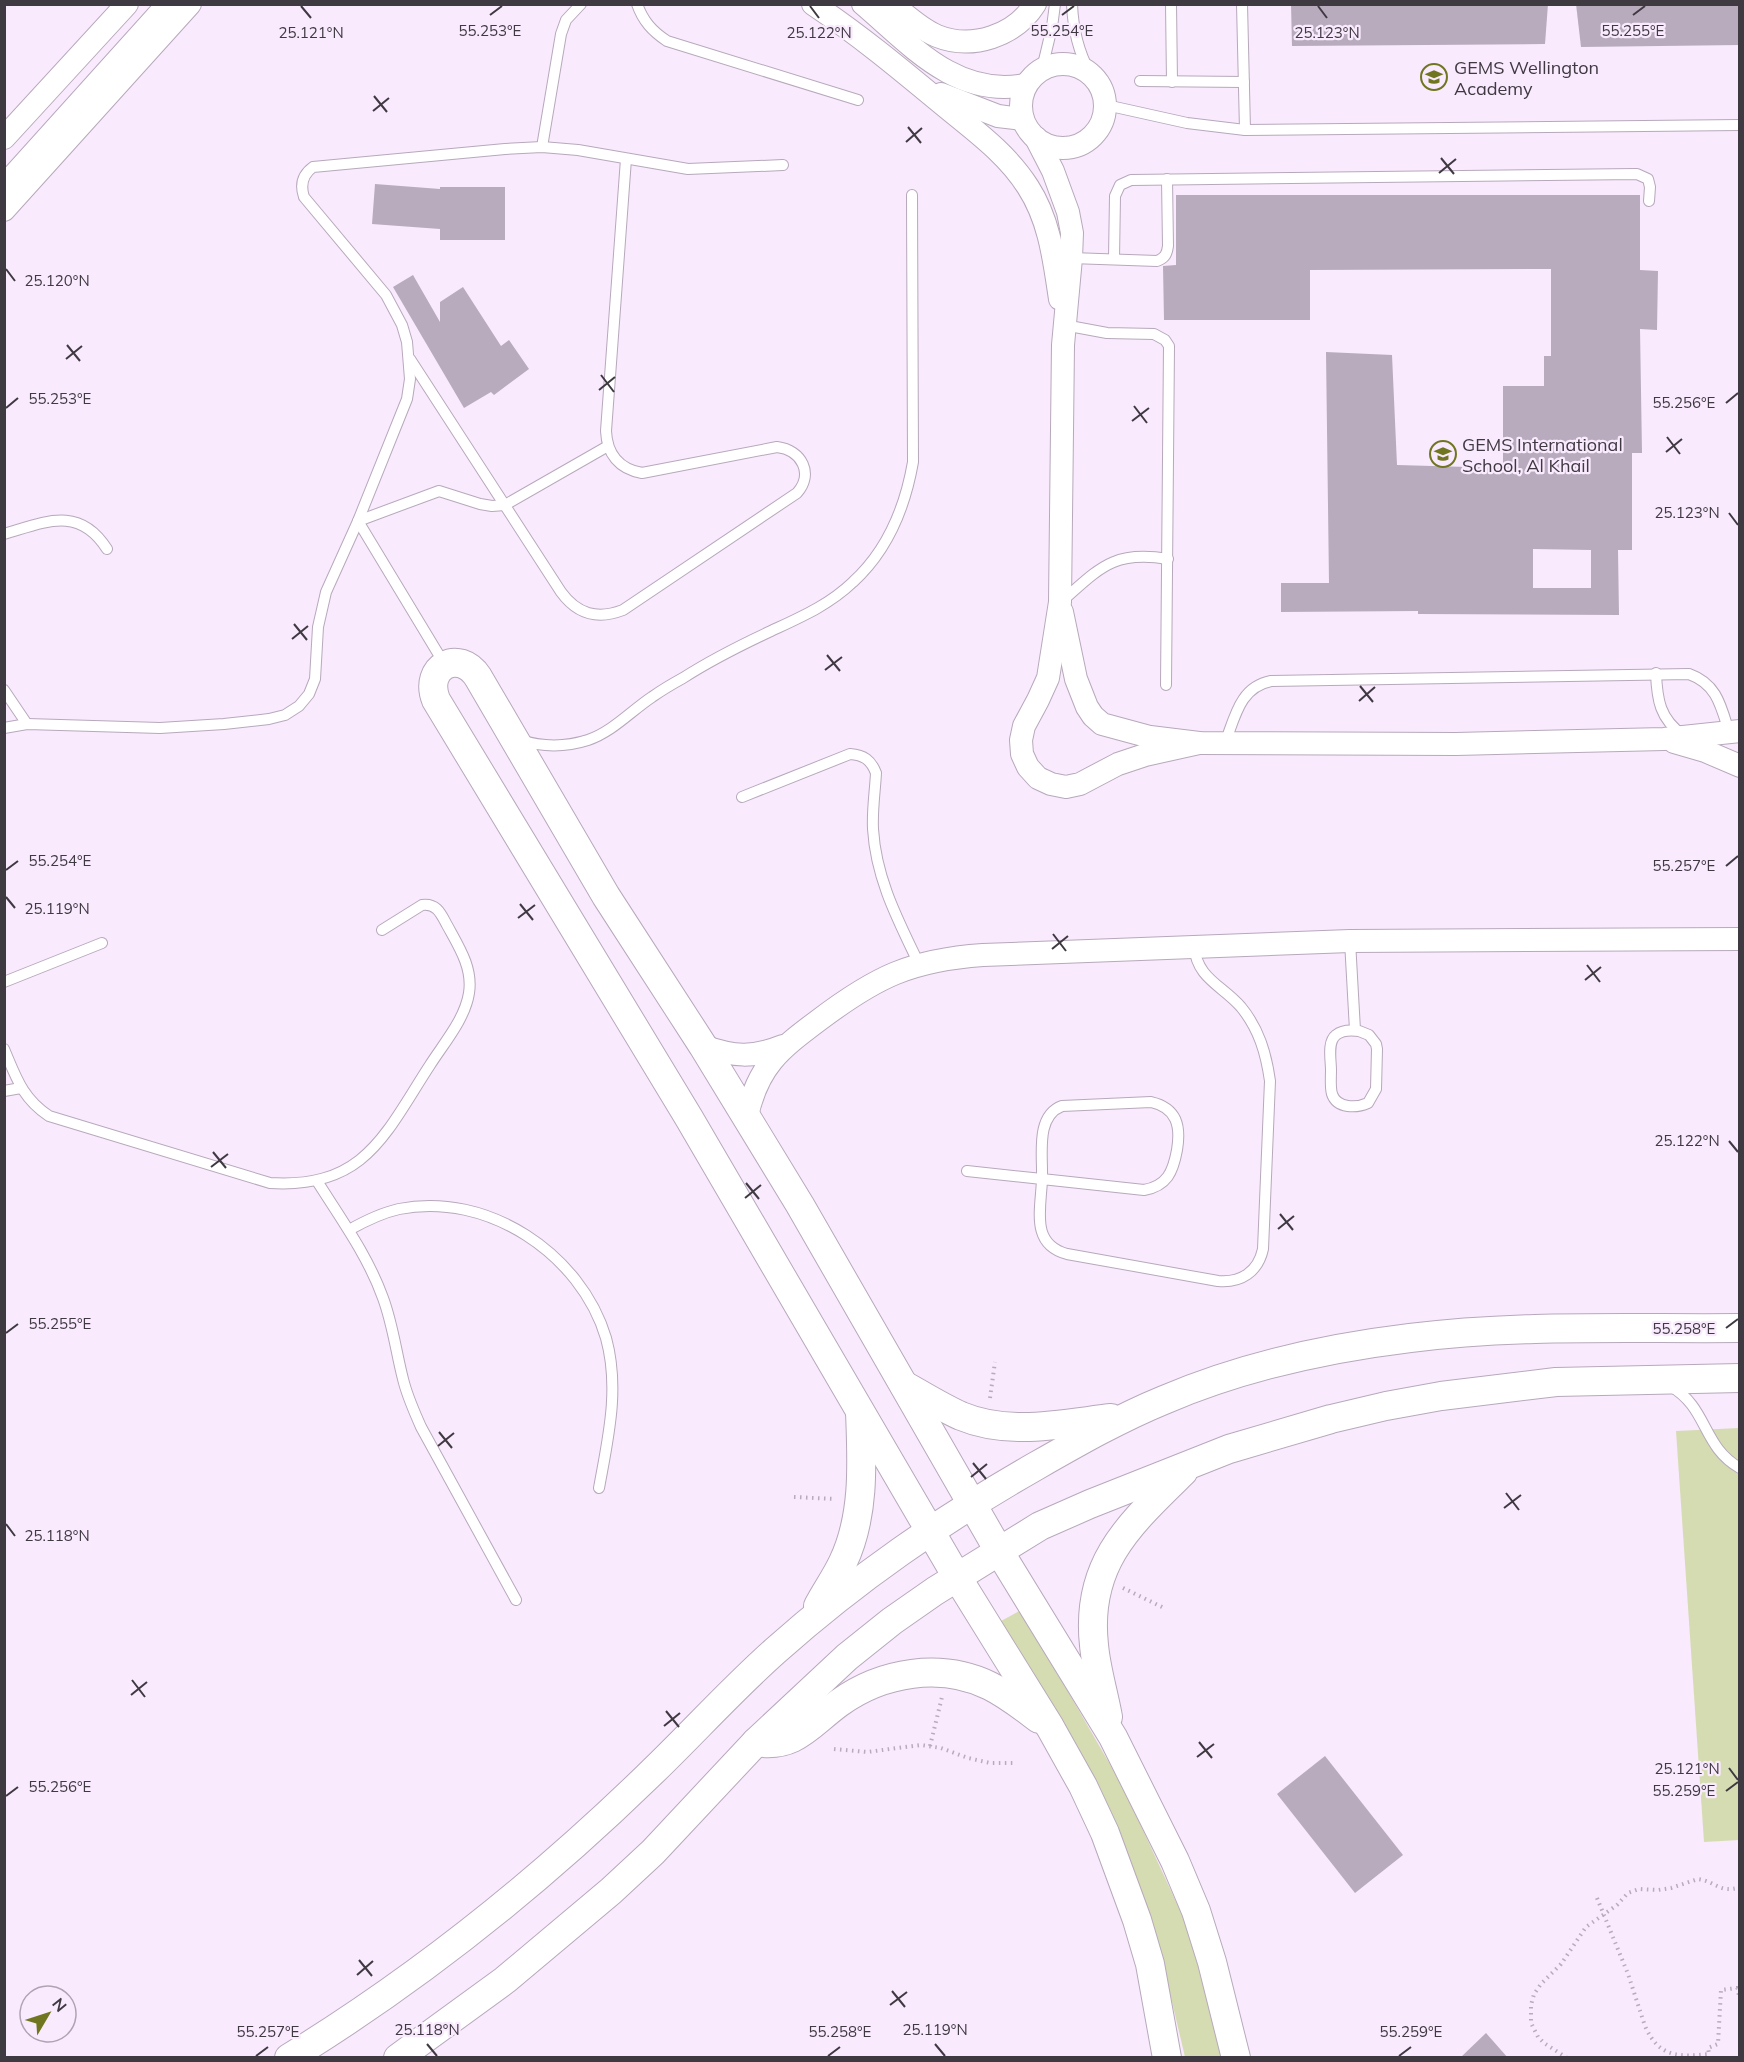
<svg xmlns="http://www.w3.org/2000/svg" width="1744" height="2062" font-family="Mulish,sans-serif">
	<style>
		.green { fill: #d6dcb2 }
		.building { fill: #b9abbe; fill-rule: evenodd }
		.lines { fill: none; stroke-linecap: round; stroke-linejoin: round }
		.service-casing { stroke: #b7a9bb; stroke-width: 12 }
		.minor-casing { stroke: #b7a9bb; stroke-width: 24 }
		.tertiary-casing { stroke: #b7a9bb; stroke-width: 30 }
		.path { stroke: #b8acbc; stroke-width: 4; stroke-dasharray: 1.5 4.5; stroke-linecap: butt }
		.service { stroke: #fff; stroke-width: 10 }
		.minor { stroke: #fff; stroke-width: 22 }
		.tertiary { stroke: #fff; stroke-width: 28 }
		.ticks { fill: none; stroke: #3f3941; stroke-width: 2 }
		.labels { text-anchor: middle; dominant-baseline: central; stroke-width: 4.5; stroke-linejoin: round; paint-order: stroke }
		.poi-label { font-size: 18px; fill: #3f3941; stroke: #f9eafe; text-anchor: start }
		.ticks-label { font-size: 15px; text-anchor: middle; fill: #3f3941; stroke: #f9eafe; stroke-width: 4.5; stroke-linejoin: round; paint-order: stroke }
	</style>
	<rect width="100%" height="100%" fill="#f9eafe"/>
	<g class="green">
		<polygon points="1739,1428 1739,1840 1704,1842 1676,1431"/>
		<polygon points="1021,1610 1123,1787 1185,1921 1224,2057 1185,2057 1157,1938 1098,1790 1001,1621"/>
	</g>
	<g class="building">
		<polygon points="1291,4 1548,4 1545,44 1292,46"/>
		<polygon points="1576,4 1740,4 1740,45 1581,47"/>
		<polygon points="375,184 440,189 440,187 505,187 505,240 440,240 440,229 372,224"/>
		<path d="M 1176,195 L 1640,195 L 1640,270 L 1658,271 L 1657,330 L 1640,329 L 1642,453 L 1632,453 L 1632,550 L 1618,550 L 1619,615 L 1418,614 L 1418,611 L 1281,612 L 1281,583 L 1329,583 L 1326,352 L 1392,355 L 1397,465 L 1503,468 L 1503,386 L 1544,386 L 1544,356 L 1551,356 L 1551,269 L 1310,270 L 1310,320 L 1164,320 L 1163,266 L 1176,265 ZM 1533,549 L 1591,550 L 1591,588 L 1533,588 Z"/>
		<polygon points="413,275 440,322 440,302 463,287 501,346 509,340 529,369 494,395 491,392 464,408 393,287"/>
		<polygon points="1325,1756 1403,1855 1355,1893 1277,1794"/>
		<polygon points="1486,2033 1508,2058 1460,2058"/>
	</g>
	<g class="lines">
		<defs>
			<g id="service">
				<path d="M 637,4 C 643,21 652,31 667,41 L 858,100"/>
				<path d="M 1072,4 C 1073,30 1078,51 1090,73"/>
				<polyline points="1171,4 1172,82"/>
				<polyline points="1242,4 1245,130"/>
				<polyline points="1042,69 1052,27 1055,4"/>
				<polyline points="1140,81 1244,82"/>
				<polyline points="1106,105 1187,123 1245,130 1740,125"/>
				<polyline points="542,147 561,34 566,20 581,4"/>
				<path d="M 1071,258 L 1157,261 C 1165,258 1167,254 1168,246 L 1167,179"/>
				<polyline points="1114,259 1115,196 1120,185 1131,180 1637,174 1648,179 1650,187 1649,201"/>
				<polyline points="1064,325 1107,333 1154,334 1165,340 1169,346 1166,685"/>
				<path d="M 410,359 L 561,592 C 577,614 597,620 623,610 L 797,493 C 814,474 802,450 777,447 L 642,473 C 619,469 607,454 606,431 L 626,159"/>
				<path d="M 4,534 C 45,522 79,505 107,549"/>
				<path d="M 1061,602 C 1100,568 1113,550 1168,559"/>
				<polyline points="445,665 358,521 439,491 480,504 492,506 505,505 608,446"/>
				<path d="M 1656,673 C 1657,700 1660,719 1683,735"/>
				<polyline points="4,690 27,724"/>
				<path d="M 4,728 L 27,724 L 160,728 L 224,724 L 269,719 L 285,715 L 299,706 L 309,694 L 315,679 L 318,627 L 326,592 L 358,521 L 407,399 L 410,379 L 407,342 L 402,325 L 386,295 L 304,197 C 300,185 302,175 313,167 L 505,149 L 542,147 L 578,150 L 688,169 L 783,165"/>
				<path d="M 520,740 C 542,747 566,747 588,740 C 612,732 631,711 652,697 C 662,690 672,684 683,678 C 711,660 741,645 771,631 C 801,617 829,605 853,582 C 888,550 905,508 913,462 L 912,195"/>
				<path d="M 1225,743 C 1235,717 1240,687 1271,681 L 1689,674 C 1717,684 1721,706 1729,732"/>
				<path d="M 742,797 L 850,754 C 864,755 871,760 876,773 C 875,792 872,810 873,829 C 876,879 898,920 919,964"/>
				<polyline points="1350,941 1355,1030"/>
				<polyline points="4,982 102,943"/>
				<path d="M 1359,1031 L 1369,1035 L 1376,1044 L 1377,1049 L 1376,1089 L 1368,1103 C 1357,1108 1337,1109 1332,1094 C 1330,1087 1331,1078 1331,1070 C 1331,1060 1327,1042 1336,1035 C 1342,1030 1351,1030 1359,1031 Z"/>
				<path d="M 4,1049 C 16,1077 22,1098 49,1116 L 270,1183 C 365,1189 385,1134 430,1065 C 444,1043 465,1019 469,993 C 473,968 459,947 447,925 C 441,914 437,903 422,905 L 382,930"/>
				<polyline points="4,1091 21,1088"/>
				<path d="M 967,1171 L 1042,1179 C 1043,1156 1035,1116 1062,1106 L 1151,1102 C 1177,1108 1181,1126 1177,1150 C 1173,1172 1167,1186 1144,1190 L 1042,1179 C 1041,1209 1030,1244 1067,1254 L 1218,1281 C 1241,1283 1258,1272 1263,1249 L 1270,1081 C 1266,1053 1259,1029 1241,1007 C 1222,985 1197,979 1194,946"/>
				<path d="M 317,1181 C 341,1219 368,1256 383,1298 C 393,1325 396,1352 403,1379 C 407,1396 414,1411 421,1427 L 516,1600"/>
				<path d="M 349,1230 C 365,1221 381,1213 399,1209 C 487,1191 581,1254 606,1338 C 620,1389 608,1438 599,1488"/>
				<path d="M 1670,1386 C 1708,1407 1702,1447 1740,1468"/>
			</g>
			<g id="minor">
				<path d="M 813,4 C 858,34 899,68 940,102 C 971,128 1006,152 1028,187 C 1050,221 1054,260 1060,299"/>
				<path d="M 863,4 C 911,45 956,98 1025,85"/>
				<path d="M 892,4 C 906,15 920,29 937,36 C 972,50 1015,36 1035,4"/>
				<circle cx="1063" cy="106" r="42"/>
				<polyline points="941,94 998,116 1022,119"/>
				<polyline points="4,138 127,4"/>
				<polyline points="1036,138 1053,171 1068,212 1072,233 1071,258 1063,345 1060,602 1048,678 1038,700 1024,726 1021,740 1022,754 1028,767 1038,778 1051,784 1066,787 1080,784 1118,764 1145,755 1199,743"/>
				<polyline points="4,186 168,4"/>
				<polyline points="4,210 190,4"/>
				<polyline points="1062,612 1076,679 1087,707 1093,716 1102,724 1150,737 1199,743 1456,744 1664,739 1740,731"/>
				<polyline points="1674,742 1705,751 1740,766"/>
				<path d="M 703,1046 C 734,1057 753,1058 783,1046"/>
				<path d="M 747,1116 C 758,1066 779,1050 819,1020 C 876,977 911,960 983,955 L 1350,941 L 1740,939"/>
			</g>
			<g id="tertiary">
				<path d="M 904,1385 C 922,1395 941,1407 961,1416 C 1009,1436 1061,1424 1111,1418"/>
				<path d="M 818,1606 C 826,1591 836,1577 843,1562 C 865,1516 862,1462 860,1412"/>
				<path d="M 1108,1717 C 1104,1694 1096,1669 1094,1645 C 1085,1563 1130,1524 1183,1472"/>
				<path d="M 756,1742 C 795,1749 810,1724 839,1703 C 882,1672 941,1662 990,1686 C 1008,1695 1023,1707 1039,1719"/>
				<path d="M 289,2058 C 419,1978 539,1882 648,1776 C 691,1735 730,1691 775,1651 C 857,1578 940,1521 1036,1466 C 1078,1442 1120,1418 1164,1400 C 1241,1367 1327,1348 1410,1338 C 1519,1324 1630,1329 1740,1328"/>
				<polyline points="398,2058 505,1980 611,1891 653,1852 756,1742 847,1657 892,1621 935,1591 1040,1526 1090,1504 1229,1449 1331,1419 1386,1406 1441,1396 1556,1382 1740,1378"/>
				<path d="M 1167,2058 L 1150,1964 L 1137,1920 L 1105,1833 L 1083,1786 L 1050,1727 L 957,1577 L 689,1118 L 436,700 C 423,667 459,648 478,677 L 606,896 L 703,1046 L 800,1205 L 999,1551 L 1113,1737 L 1175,1861 L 1196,1911 L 1212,1962 L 1236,2058"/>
			</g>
		</defs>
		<use href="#service" class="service-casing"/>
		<use href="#minor" class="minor-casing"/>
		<use href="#tertiary" class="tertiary-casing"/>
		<g class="path">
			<polyline points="990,1398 995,1362"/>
			<polyline points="794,1497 835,1499"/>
			<polyline points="1123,1588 1164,1608"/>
			<polyline points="930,1746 942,1697"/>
			<polyline points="834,1749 867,1752 921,1745 941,1748 968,1758 990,1763 1013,1763"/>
			<path d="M 1597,1898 L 1628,1974 L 1645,2026 C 1659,2058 1679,2057 1709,2054 L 1708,2048 L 1718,2044 L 1721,1990 L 1737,1988 L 1740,1999"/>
			<path d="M 1567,2058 L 1544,2043 L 1538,2037 L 1531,2023 L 1531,2005 L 1534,1994 L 1541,1984 L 1561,1964 L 1586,1927 L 1617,1905 L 1628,1893 L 1639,1889 L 1658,1890 L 1671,1888 L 1698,1879 C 1715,1881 1720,1894 1740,1887"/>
		</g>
		<use href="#service" class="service"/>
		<use href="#minor" class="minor"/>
		<use href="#tertiary" class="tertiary"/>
	</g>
	<path class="ticks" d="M 301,6 L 311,18M 810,6 L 819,18M 1318,6 L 1327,18M 490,15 L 502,6M 1062,15 L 1074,6M 1633,15 L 1645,6M 374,96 L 387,112M 373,111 L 389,98M 908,127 L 921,143M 906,142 L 922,128M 1441,158 L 1454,174M 1439,173 L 1456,159M 6,269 L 15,281M 67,345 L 80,361M 66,359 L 82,346M 601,375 L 614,392M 599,390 L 615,377M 1726,403 L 1738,393M 1134,406 L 1147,423M 6,408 L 18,398M 1132,421 L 1149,408M 1667,437 L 1680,454M 1666,452 L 1682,439M 1729,513 L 1738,525M 294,624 L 307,640M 292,639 L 308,626M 827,655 L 840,671M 825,670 L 842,657M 1360,686 L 1373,702M 1359,701 L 1375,687M 1726,866 L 1738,856M 6,870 L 18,861M 6,897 L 15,908M 520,904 L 533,920M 518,918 L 535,905M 1053,934 L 1066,951M 1052,949 L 1068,936M 1587,965 L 1600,982M 1585,980 L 1601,967M 1729,1141 L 1738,1152M 213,1152 L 226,1168M 211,1167 L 228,1154M 746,1183 L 759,1199M 745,1198 L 761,1185M 1280,1214 L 1293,1230M 1278,1229 L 1294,1216M 1726,1328 L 1738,1319M 6,1333 L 18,1324M 439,1432 L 452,1448M 438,1446 L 454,1433M 973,1463 L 986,1479M 971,1477 L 987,1464M 1506,1493 L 1519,1510M 1504,1508 L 1521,1495M 6,1524 L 15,1536M 132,1680 L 145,1697M 131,1695 L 147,1682M 666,1711 L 679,1727M 664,1726 L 680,1713M 1199,1742 L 1212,1758M 1197,1757 L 1214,1744M 1729,1768 L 1738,1780M 1726,1791 L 1738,1782M 6,1796 L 18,1787M 359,1960 L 372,1976M 357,1975 L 373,1961M 892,1991 L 905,2007M 890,2005 L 907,1992M 427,2044 L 437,2056M 935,2044 L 945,2056M 256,2056 L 268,2047M 828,2056 L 840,2047M 1399,2056 L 1411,2047"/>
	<defs>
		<symbol id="school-ring" viewBox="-11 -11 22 22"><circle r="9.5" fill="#f9eafe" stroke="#70761f" stroke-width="1.5"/><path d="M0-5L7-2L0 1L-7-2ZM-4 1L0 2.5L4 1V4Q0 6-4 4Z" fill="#70761f"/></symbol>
	</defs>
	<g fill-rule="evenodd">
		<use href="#school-ring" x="1419" y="62" width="30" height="30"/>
		<use href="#school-ring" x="1428" y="439" width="30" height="30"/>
	</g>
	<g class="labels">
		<g class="poi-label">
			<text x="1454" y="67">GEMS Wellington<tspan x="1454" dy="21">Academy</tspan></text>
			<text x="1462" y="444">GEMS International<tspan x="1462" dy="21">School, Al Khail</tspan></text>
		</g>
	</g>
	<g class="ticks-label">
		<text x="490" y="36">55.253°E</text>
		<text x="1633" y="36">55.255°E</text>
		<text x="1062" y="36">55.254°E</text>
		<text x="311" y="38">25.121°N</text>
		<text x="819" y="38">25.122°N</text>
		<text x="1327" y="38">25.123°N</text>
		<text x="57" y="286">25.120°N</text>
		<text x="60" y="404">55.253°E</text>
		<text x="1684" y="408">55.256°E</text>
		<text x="1687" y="518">25.123°N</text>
		<text x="60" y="866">55.254°E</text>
		<text x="1684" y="871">55.257°E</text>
		<text x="57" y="914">25.119°N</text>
		<text x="1687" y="1146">25.122°N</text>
		<text x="60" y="1329">55.255°E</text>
		<text x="1684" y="1334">55.258°E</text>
		<text x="57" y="1541">25.118°N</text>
		<text x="1687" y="1774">25.121°N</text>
		<text x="60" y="1792">55.256°E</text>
		<text x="1684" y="1796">55.259°E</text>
		<text x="427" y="2035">25.118°N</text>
		<text x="935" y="2035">25.119°N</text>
		<text x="268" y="2037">55.257°E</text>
		<text x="840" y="2037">55.258°E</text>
		<text x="1411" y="2037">55.259°E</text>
	</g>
	<rect width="1744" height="2062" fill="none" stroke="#3f3941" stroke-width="12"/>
	<g transform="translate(48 2014) rotate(51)"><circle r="28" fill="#f9eafe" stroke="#afa3b2" stroke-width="1.5"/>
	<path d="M0-4.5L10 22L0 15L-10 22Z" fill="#70761f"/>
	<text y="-9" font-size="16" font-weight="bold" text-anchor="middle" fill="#3f3941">N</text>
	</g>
</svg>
